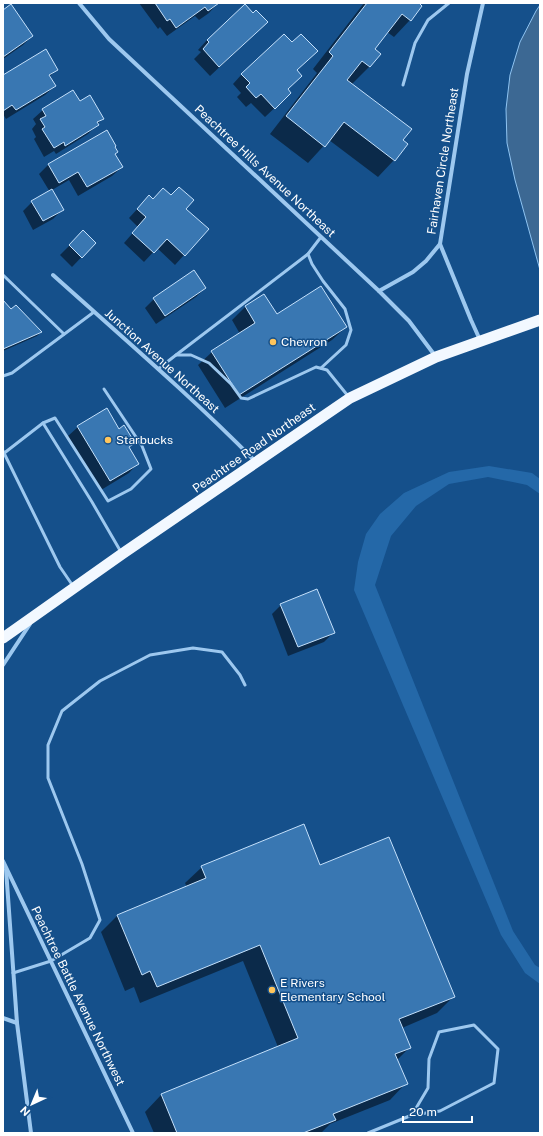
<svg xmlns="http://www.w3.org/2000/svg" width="543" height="1136" font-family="'Public Sans',sans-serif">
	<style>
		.green { fill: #2468a8 }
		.water { fill: #3c6893; stroke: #8fc4f2 }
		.shadow { fill: #0007 }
		.building { fill: #3977b2; stroke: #c4e0fb }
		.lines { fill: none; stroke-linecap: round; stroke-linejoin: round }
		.service { stroke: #9dc8ef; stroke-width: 3 }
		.minor { stroke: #9dc8ef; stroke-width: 4 }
		.trunk { stroke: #f2f8ff; stroke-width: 11 }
		.poi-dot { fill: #ffc55c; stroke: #15508b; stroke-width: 1.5 }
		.labels { text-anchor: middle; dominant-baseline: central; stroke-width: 3; stroke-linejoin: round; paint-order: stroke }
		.street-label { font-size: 12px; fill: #fff; stroke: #15508b }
		.poi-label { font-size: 12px; fill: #fff; stroke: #15508b; text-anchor: start }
	</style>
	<rect width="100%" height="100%" fill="#15508b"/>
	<polygon class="green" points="489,466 532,473 540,479 540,494 527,485 488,477 449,484 416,506 391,536 375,585 513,931 535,965 540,968 540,984 525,973 501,935 354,590 358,562 366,534 380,514 404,493 449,472"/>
	<polygon class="water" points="540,5 540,270 515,180 507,143 506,109 510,75 520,42 536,11"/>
	<g class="shadow">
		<polygon points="139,3 218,3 209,13 199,20 195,16 167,36 160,27 158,29"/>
		<polygon points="364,3 417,3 410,20 394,37 387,32 374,49 379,54 369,67 352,84 402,141 394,160 378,177 329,140 308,163 270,134 317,73 313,69"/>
		<polygon points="3,11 32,36 23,45 3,59"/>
		<polygon points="257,32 210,76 194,59 201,52 198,50 207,40"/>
		<polygon points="57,69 49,77 55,86 45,95 6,119 3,114 3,76"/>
		<polygon points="296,71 281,102 265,117 251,103 246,107 237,97 241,93 233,84 242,74"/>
		<polygon points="72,92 80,103 103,118 88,134 56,154 54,151 44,157 34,139 36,137 32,129 36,124 33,119 43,110"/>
		<polygon points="114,154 122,167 112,176 78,196 69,180 52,190 63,209 53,219 33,230 23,211 32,202 50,192 39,174 48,165"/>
		<polygon points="153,200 184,209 184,255 175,265 157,248 144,262 124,243 138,227 129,218 140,206"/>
		<polygon points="83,232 95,243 72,267 60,255"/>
		<polygon points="205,288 196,297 156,324 145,308 154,299"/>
		<polygon points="264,295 277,315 346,327 332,340 225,408 198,365 212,352 240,334 232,320 245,307"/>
		<polygon points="3,302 11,310 41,332 37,336 3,351"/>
		<polygon points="78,427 119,430 133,443 129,448 138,463 129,473 101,490 68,436"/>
		<polygon points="281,605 334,632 324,642 288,656 272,614"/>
		<polygon points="320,866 454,996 437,1013 402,1028 410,1047 397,1060 406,1083 390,1100 330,1124 321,1133 154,1133 145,1112 161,1095 278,1047 243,961 140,1003 134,987 125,991 101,932 118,915 187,887 185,883 202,867"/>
	</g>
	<g class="building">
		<polygon points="155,3 219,3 208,11 205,7 176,28 170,19 167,21"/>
		<polygon points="367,3 419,3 422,6 411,21 402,14 375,49 381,54 370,67 362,61 347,80 412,129 403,140 408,144 395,161 344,122 325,147 286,116 333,56 329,52"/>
		<polygon points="11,4 33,36 3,57 3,10"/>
		<polygon points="245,4 253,13 256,10 268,22 219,67 203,49 209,42 207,40"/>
		<polygon points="284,34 292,42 301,34 318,51 297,70 302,76 288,89 291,93 275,109 261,94 256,98 246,87 250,83 241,74"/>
		<polygon points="46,49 58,70 49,75 56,86 16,110 12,105 3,111 3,75"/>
		<polygon points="73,90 80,101 90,95 104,119 97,122 99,125 65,146 64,142 54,148 42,129 45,127 40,119 46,116 42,109"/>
		<polygon points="107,130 116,146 115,147 118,152 115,154 123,167 87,187 78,172 59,183 48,164"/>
		<polygon points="179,187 194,200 186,209 209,229 185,256 167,239 154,253 132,233 146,217 137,209 149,195 153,199 163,188 171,195"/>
		<polygon points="52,189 64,210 43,221 31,201"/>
		<polygon points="83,230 96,243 82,258 69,245"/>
		<polygon points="194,270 206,288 165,316 153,298"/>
		<polygon points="321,286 347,327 239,395 211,351 255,323 245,306 264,294 277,314"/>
		<polygon points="3,300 11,309 16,305 42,332 3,349"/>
		<polygon points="107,408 119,429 124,425 135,443 129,447 139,464 110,481 77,426"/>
		<polygon points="317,589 335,633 298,647 280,604"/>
		<polygon points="304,824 320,865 389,837 455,997 399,1019 411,1048 395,1054 408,1084 333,1114 336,1120 303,1133 177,1133 161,1094 298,1038 260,945 157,987 150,971 142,975 117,915 206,878 201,866"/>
	</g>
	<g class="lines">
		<g class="service">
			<polyline points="403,85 415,43 428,20 449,3"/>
			<polyline points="321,237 308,254 312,264 323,281 345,309 351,330 346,345 321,368"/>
			<polyline points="3,275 64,334"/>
			<polyline points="176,355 308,254"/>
			<polyline points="158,369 176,355 191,355 209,363 231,384 241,398 248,399 316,367 327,370 348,396"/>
			<polyline points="3,376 12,373 94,312"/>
			<polyline points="43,423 92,502 121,552"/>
			<polyline points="3,451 60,567 73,586"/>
			<polyline points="3,454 43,423 55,418 108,501 131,489 151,469 142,446 104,389"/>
			<polyline points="13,973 51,961 90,938 100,920 82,864 48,778 48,745 62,711 100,681 150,655 193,648 222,652 240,675 245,685"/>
			<polyline points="368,1133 412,1115 440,1111 494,1083 498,1049 474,1025 439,1032 429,1059 428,1088 412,1115"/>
		</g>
		<g class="minor">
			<polyline points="79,3 109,39 379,291 409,321 436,357"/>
			<path d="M 53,275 C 121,336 191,396 255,461"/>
			<polyline points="379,291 413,272 426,261 440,244"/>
			<polyline points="480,340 471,320 440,244 467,74 483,3"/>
			<polyline points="3,665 30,624"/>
			<polyline points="3,861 133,1133"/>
			<polyline points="6,869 17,1023 31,1133"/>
			<polyline points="3,1018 17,1023"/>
		</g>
		<polyline class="trunk" points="3,638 122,554 350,398 436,357 540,320"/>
	</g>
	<g class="poi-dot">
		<circle cx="273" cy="342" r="4"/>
		<circle cx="108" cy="440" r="4"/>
		<circle cx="272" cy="990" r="4"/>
	</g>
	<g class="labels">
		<g class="street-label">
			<text transform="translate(443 161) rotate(-81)">Fairhaven Circle Northeast</text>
			<text transform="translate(265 171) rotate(43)">Peachtree Hills Avenue Northeast</text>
			<text transform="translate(162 361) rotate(42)">Junction Avenue Northeast</text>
			<text transform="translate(254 448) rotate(-35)">Peachtree Road Northeast</text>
			<text transform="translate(78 996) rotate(64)">Peachtree Battle Avenue Northwest</text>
		</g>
		<g class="poi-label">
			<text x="281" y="342">Chevron</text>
			<text x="116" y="440">Starbucks</text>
			<text x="280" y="983">E Rivers<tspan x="280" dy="14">Elementary School</tspan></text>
		</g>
	</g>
	<rect width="543" height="1136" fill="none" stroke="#ffffff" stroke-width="8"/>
	<g transform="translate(32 1104) rotate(224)" stroke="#15508b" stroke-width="3" paint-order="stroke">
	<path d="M0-3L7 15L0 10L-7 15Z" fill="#ffffff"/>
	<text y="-6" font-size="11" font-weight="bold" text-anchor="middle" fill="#ffffff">N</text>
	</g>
	<path d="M403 1116v6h69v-6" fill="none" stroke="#ffffff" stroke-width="2"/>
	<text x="409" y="1116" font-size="12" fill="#ffffff" stroke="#15508b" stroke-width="3" paint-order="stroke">20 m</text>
</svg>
